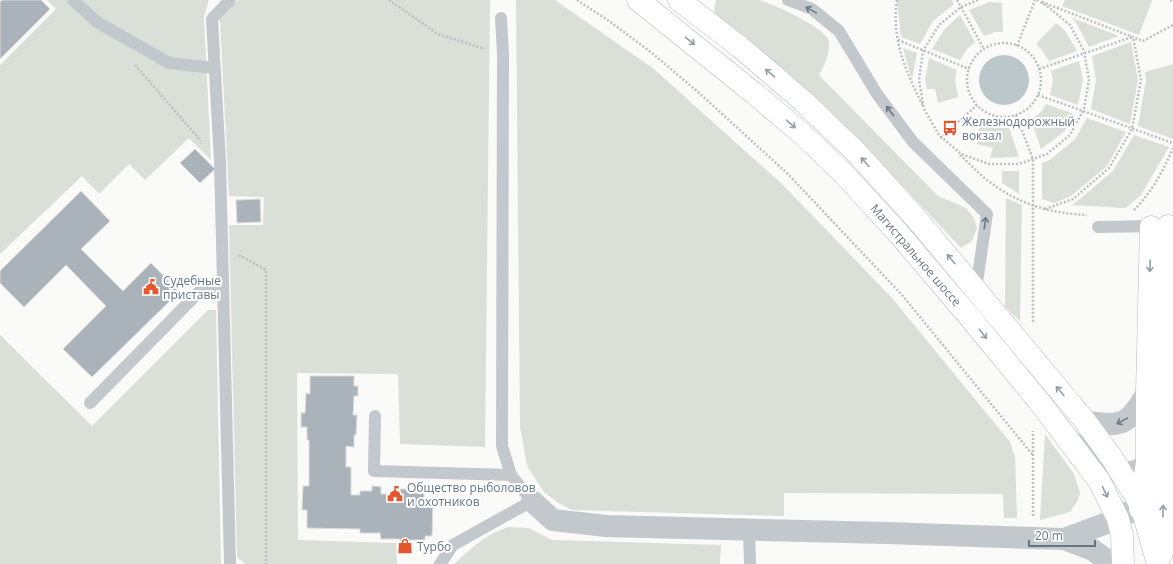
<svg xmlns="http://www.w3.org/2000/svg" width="1173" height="564" font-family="'Open Sans',sans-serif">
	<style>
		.green { fill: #dadfd7 }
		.water { fill: #bbc7cb }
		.building { fill: #aab3b9; stroke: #dcdcda }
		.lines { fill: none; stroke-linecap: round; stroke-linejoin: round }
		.secondary-casing { stroke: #b3babf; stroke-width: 23 }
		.path { stroke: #bbbfc2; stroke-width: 2.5; stroke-dasharray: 2 2; stroke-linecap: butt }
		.service { stroke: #c3c8cc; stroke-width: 12 }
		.minor { stroke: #c3c8cc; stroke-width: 22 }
		.secondary { stroke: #fff; stroke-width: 22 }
		.oneway { stroke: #6a7a87 }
		.oneway2 { stroke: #939fa8 }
		.labels { text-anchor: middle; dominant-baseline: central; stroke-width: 4; stroke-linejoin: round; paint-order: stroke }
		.poi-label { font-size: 12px; fill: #657683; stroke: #fff; text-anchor: start }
		.street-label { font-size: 12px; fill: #657683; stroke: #fff }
	</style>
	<rect width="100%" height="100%" fill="#fafaf8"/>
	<g class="green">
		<polygon points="47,0 209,0 204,17 211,160 189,138 145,180 129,164 99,194 82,176 0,254 0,65 56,9"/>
		<polygon points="238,0 490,0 485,447 400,444 398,374 297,373 298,540 396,543 397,564 245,564 237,557 229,225 263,225 264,197 229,196 220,20"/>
		<polygon points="516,0 555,0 654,69 783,185 892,298 1010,442 1015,457 1017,518 1004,518 1003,494 784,493 784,516 572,510 557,502 544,492 527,466 520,426"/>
		<path d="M 716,0 C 728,0 748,0 759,0 C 774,4 818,25 827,37 C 833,47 824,67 819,75 L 938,196 L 966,208 L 974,218 L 977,228 L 972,241 L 961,248 L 864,145 L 788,73 L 717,17 L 714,12 Z"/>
		<polygon points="897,0 952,0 954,4 933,21 920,44 901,37"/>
		<polygon points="1065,0 1152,0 1139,35 1062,6"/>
		<polygon points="990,2 1002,3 1003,32 995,32 984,36 969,10"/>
		<polygon points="960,15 975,42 967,49 960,60 932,49 944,30"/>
		<polygon points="1070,17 1119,36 1089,47 1075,21"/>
		<polygon points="1056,23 1064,29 1077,51 1049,61 1041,49 1036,44"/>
		<polygon points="1131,42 1138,80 1130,124 1091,109 1096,80 1092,56"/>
		<polygon points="903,48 917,53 912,80"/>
		<polygon points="929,58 957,70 955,80 958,97 938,103 935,89 927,89 925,80"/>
		<polygon points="1079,61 1083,80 1078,105 1050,95 1053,80 1051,71"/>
		<polygon points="1173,64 1173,139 1138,126 1146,80 1145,72"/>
		<polygon points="1046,104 1074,114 1065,131 1041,149 1031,120 1042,111"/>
		<polygon points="1087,118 1126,132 1107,166 1071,196 1054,203 1042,199 1042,163 1050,160 1075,139"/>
		<polygon points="980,122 996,128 1009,128 1019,157 990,158 993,148 977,144"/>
		<polygon points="1134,135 1169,147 1141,195 1126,208 1071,205 1075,203 1113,171"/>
		<polygon points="1002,171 1019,171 1019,194 1002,183"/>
		<polygon points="1006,198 1022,205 1020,321 1005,307"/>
		<polygon points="208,310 216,310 221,564 0,564 0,335 92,426"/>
		<polygon points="1045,434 1074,474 1080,493 1078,500 1070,512 1040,520"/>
		<path d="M 508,527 L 529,528 L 552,540 L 721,545 L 720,564 L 454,564 C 473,547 483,536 508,527 Z"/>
	</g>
	<circle class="water" cx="1004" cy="80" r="25"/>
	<g class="building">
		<polygon points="2,0 41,0 50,9 0,59 0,2"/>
		<polygon points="195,149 215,169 200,183 180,163"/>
		<polygon points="81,191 110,221 81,249 123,291 151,263 179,292 92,377 63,349 106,306 66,265 24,307 0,283 0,271"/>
		<polygon points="260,199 261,222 237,223 236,200"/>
		<polygon points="310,376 354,376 354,386 358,386 358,396 354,396 353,415 357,415 356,435 354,435 354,447 346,446 346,467 351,467 351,495 360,495 360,491 372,491 372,486 381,487 381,494 400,494 400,489 413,489 413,493 424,493 424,498 433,498 432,536 425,536 425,540 409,540 409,546 400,545 400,539 381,539 380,533 360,533 360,529 307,528 307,510 302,510 303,486 309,486 309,440 307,440 307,427 301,427 301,413 305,413 306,393 310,394"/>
	</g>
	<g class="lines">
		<defs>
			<g id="secondary">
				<polyline points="638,0 755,94 800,132 841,171 899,234 972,320 1041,404 1100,482 1118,519 1122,535 1123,564"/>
				<polyline points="679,0 740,47 803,101 856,152 915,217 1085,421 1112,458 1141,505 1158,564"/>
				<polyline points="1140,509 1147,463 1147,393 1151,227"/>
				<polyline points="1162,553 1168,226"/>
			</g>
		</defs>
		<use href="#secondary" class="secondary-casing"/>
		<g class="path">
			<polyline points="389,0 438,34 485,49"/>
			<polyline points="577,0 609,21 652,53 698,92 788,174 902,295 1032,454"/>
			<path d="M 897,0 C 891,39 906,72 923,106"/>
			<polyline points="957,0 984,49"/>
			<polyline points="978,0 961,7 939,25 923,51 919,80 924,109 939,135 961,154 989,164 1019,164 1047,154 1070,135 1084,109 1089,80 1084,51 1070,25 1047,6 1037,0"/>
			<polyline points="1170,0 1173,1"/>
			<polyline points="1042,2 1143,41 1173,25"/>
			<polyline points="898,40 969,69"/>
			<circle cx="1004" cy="80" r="37"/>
			<polyline points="1017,46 1035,0"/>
			<polyline points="135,65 201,141"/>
			<polyline points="1039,69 1132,37"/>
			<polyline points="1038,95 1173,143"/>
			<polyline points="1016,115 1033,159 1033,324"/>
			<polyline points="942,138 941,137 977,105"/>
			<path d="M 960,155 C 969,163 978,173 987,180 C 1018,204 1048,213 1087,215"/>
			<polyline points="1045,209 1073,199 1109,168 1132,129 1141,80 1133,37"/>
			<path d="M 1134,210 C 1152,192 1163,171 1173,148"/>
			<polyline points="239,255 266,270 266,564"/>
			<polyline points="1033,516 1033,431"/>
		</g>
		<g class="service">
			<polyline points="73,0 97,22 169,63 214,68"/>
			<polyline points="230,0 212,19 220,162 230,564"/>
			<polyline points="788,0 812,9 839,31 877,94 913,142 987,214 976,289"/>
			<polyline points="1098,227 1157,226"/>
			<polyline points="90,403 199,292 222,293"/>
			<polyline points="375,416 374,471 511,475"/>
			<polyline points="749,530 750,564"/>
			<polyline points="440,564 453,545 532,501 511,475 502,446 503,55 501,18"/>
		</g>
		<g class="minor">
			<path d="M 1085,421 C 1122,428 1128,425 1147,393"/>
			<polyline points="1075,444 1095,460 1108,468 1123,474 1139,470 1147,463 1153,449"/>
			<polyline points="532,501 553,520 606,526 886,533 1064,539 1093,550 1112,564"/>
			<polyline points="1064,539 1118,519 1141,505"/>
		</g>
		<use href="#secondary" class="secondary"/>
	</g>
	<defs><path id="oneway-shaft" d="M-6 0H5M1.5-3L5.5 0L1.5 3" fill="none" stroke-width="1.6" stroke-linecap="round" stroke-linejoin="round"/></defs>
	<g class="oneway">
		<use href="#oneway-shaft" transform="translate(811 10) rotate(-151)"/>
		<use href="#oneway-shaft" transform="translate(890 111) rotate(-127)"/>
		<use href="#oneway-shaft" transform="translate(985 223) rotate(-82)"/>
		<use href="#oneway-shaft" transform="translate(1122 421) rotate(151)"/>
	</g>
	<g class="oneway2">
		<use href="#oneway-shaft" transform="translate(690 41) rotate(39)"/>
		<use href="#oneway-shaft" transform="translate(770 73) rotate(-140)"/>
		<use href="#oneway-shaft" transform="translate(791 124) rotate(41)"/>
		<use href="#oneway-shaft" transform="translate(865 162) rotate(-132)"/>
		<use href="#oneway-shaft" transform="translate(951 259) rotate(-130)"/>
		<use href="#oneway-shaft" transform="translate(1150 266) rotate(91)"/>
		<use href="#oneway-shaft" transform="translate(983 334) rotate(52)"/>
		<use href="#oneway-shaft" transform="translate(1060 391) rotate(-131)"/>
		<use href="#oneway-shaft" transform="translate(1105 492) rotate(65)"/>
		<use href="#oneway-shaft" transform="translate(1163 511) rotate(-89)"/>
	</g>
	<defs>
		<symbol id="bus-bare" viewBox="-9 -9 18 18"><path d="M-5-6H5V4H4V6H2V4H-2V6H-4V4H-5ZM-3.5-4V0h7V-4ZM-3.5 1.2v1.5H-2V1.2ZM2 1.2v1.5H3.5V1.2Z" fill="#e4572e" stroke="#fff" stroke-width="2.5" paint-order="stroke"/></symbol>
		<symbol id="civic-bare" viewBox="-9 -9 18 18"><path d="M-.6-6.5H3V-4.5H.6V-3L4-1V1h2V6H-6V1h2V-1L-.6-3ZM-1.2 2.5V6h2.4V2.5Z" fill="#e4572e" stroke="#fff" stroke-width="2.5" paint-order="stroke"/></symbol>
		<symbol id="shop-bare" viewBox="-9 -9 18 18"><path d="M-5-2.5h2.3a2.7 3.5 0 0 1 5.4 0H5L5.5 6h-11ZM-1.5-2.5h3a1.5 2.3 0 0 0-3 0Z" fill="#e4572e" stroke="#fff" stroke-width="2.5" paint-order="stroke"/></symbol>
	</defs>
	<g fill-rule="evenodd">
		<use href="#bus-bare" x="939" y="117" width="22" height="22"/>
		<use href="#civic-bare" x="140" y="276" width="22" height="22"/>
		<use href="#civic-bare" x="384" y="483" width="22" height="22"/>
		<use href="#shop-bare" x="394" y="535" width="22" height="22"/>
	</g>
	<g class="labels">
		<g class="poi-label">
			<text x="962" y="121">Железнодорожный<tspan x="962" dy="14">вокзал</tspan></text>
			<text x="163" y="280">Судебные<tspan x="163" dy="14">приставы</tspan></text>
			<text x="407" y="487">Общество рыболовов<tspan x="407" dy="14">и охотников</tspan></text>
			<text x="417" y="546">Турбо</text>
		</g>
		<g class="street-label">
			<text transform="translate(916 255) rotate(49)">Магистральное шоссе</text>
		</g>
	</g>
	<path d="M1029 540v6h66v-6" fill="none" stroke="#657683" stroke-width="2"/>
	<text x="1035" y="540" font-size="12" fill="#657683" stroke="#ffffff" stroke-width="3" paint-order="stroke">20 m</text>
</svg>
